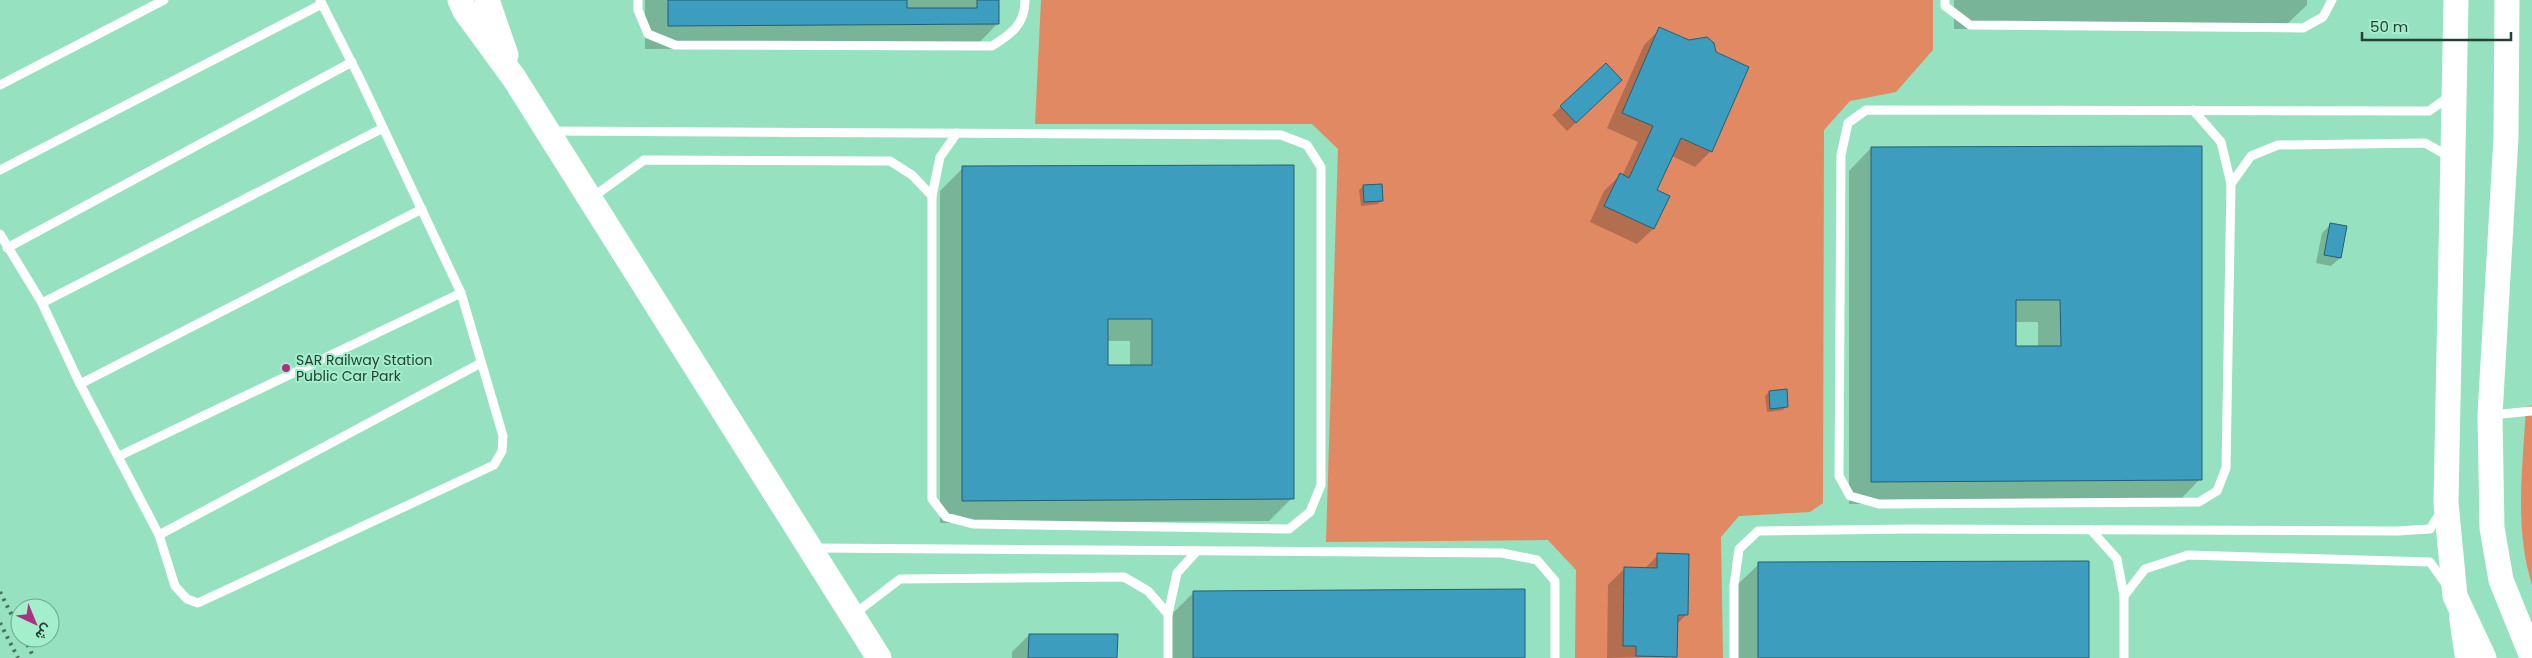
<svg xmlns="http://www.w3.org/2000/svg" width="2532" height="658" font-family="Poppins,Vazirmatn,sans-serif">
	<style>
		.green { fill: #e08963 }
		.shadow { fill: #0003; fill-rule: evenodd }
		.building { fill: #3d9dbe; stroke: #226075; fill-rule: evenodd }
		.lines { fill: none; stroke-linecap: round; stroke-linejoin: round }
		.lane { stroke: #fff; stroke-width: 9 }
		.street { stroke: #fff; stroke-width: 18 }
		.secondary { stroke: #fff; stroke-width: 25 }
		.rail { stroke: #46725e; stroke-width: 4; stroke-dasharray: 2.5 5; stroke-linecap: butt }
		.poi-dot { fill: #ac3083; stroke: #a3eecb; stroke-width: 2 }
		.labels { text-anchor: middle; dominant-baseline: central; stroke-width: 4; stroke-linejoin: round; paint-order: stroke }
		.poi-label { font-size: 14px; fill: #234234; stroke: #a3eecb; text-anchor: start }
	</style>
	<rect width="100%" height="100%" fill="#96e1bf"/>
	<g class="green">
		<polygon points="1041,0 1933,0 1933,50 1896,92 1850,101 1824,130 1823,503 1810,512 1739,516 1721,537 1723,658 1575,658 1576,570 1548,540 1326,542 1338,149 1312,124 1035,124"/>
		<path d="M 2532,405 L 2532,585 C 2514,527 2523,466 2526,407 Z"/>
	</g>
	<g class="shadow">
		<polygon points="645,0 997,0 997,24 975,47 645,49"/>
		<polygon points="1954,0 2307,0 2307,5 2284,27 1954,29"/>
		<polygon points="1660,29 1711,151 1695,167 1672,156 1656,191 1668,196 1653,229 1637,244 1590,222 1604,191 1620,175 1622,176 1638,142 1607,128 1644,45"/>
		<polygon points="1612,89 1567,131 1552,115 1561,107"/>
		<path d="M 2201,147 L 2200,479 L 2178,502 L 1849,504 L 1849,171 L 1871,148 ZM 2015,322 L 2038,322 L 2038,347 L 2015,348 Z"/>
		<path d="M 1292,166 L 1292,498 L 1269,521 L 940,523 L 940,191 L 963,168 ZM 1107,341 L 1130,341 L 1130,366 L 1107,366 Z"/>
		<polygon points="1364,186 1382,200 1378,204 1361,206 1359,190"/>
		<polygon points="2330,225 2340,258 2331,266 2316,263 2322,233"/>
		<polygon points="1769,392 1787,406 1783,410 1767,412 1765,396"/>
		<polygon points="1658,555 1687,614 1676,625 1676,656 1607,658 1608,585 1624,569 1644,569"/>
		<polygon points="1759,564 2088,658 1736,658 1736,586"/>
		<polygon points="1194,592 1523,658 1171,658 1171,615"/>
		<polygon points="1029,635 1116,658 1012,658 1012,652"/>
	</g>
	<g class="building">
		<polygon points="668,0 907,0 907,8 977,8 977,0 999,0 999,24 668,26"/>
		<polygon points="1659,27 1689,40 1707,37 1714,43 1716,52 1749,67 1712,152 1681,138 1657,190 1670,196 1654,229 1604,206 1620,173 1629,178 1653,126 1622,113"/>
		<polygon points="1606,63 1622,80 1576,123 1560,106"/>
		<path d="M 2202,146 L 2202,480 L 1871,482 L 1871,147 ZM 2016,300 L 2060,300 L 2061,346 L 2016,346 Z"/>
		<path d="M 1294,165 L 1294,499 L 962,501 L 962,166 ZM 1108,319 L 1152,319 L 1152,365 L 1108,365 Z"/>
		<polygon points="1382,184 1383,201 1364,202 1363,185"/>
		<polygon points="2330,223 2347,226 2341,258 2324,255"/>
		<polygon points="1787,389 1788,407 1770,409 1769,391"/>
		<polygon points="1657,553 1689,554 1688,615 1678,615 1677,657 1636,656 1636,646 1623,646 1624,567 1657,568"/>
		<polygon points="2089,561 2089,658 1758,658 1758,562"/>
		<polygon points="1525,589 1525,658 1193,658 1193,591"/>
		<polygon points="1029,634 1118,634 1117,658 1028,658"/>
	</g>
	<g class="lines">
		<g class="lane">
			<path d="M 638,0 L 638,10 L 648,34 L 675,45 L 992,46 C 1011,34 1025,25 1025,0"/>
			<polyline points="1945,0 1945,6 1970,25 2303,28 2323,17 2332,0"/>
			<polyline points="0,85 164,0"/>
			<polyline points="2450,96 2429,111 1866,110 1848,123 1841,155 1839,476 1850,496 1879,504 2199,502 2217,491 2226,468 2231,184 2251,156 2278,145 2425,143 2450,157"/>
			<polyline points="2193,110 2221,142 2231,184"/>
			<polyline points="552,131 1281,135 1307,145 1321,167 1321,485 1310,512 1289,529 973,524 946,517 932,499 932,196 912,175 890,161 644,160 590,199"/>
			<polyline points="0,170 322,4"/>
			<polyline points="932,196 940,157 957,133"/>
			<polyline points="0,234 42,303 80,384 159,535 175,586 187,599 198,603 494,465 502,451 503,436 461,293 361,81 320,0"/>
			<polyline points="7,248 352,62"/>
			<polyline points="42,303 383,128"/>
			<polyline points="80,384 422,209"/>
			<polyline points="2492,415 2532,411"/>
			<polyline points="119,456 461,293"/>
			<polyline points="2091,530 2117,559 2124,596"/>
			<polyline points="159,535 481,363"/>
			<polyline points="813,548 1502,553 1537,560 1555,581 1555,658"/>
			<polyline points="1168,614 1177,573 1197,551"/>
			<polyline points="853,615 900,579 1124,577 1148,591 1168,614 1168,658"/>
			<polyline points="1734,658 1734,585 1739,549 1758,531 1909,529 2397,531 2430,529 2442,510"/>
			<polyline points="2124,658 2124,596 2145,569 2188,555 2430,562 2447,586"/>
		</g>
		<polyline class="street" points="2458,617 2464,658"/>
		<g class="secondary">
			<polyline points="460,0 465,11 514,78 879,658"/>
			<polyline points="487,0 506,55"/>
			<polyline points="2456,0 2446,503 2455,596 2484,658"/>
			<polyline points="2507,0 2506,137 2490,415 2492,528 2501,580 2532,657"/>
		</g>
		<g class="rail">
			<polyline points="0,592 20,631"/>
			<polyline points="0,623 18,658"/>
			<polyline points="24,638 34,658"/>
		</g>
	</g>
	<circle class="poi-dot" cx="286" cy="368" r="5"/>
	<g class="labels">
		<g class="poi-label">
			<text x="296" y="360">SAR Railway Station<tspan x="296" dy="16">Public Car Park</tspan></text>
		</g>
	</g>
	<g transform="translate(35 623) rotate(136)"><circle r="24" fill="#a3eecb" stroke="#70a98f"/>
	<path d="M0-4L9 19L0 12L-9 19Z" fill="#ac3083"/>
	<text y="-8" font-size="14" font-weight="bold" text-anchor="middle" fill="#234234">ش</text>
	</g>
	<path d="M2362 32v8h149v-8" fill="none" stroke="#234234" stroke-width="2.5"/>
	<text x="2370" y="32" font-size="15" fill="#234234" stroke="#a3eecb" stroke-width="4" paint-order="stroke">50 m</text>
</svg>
